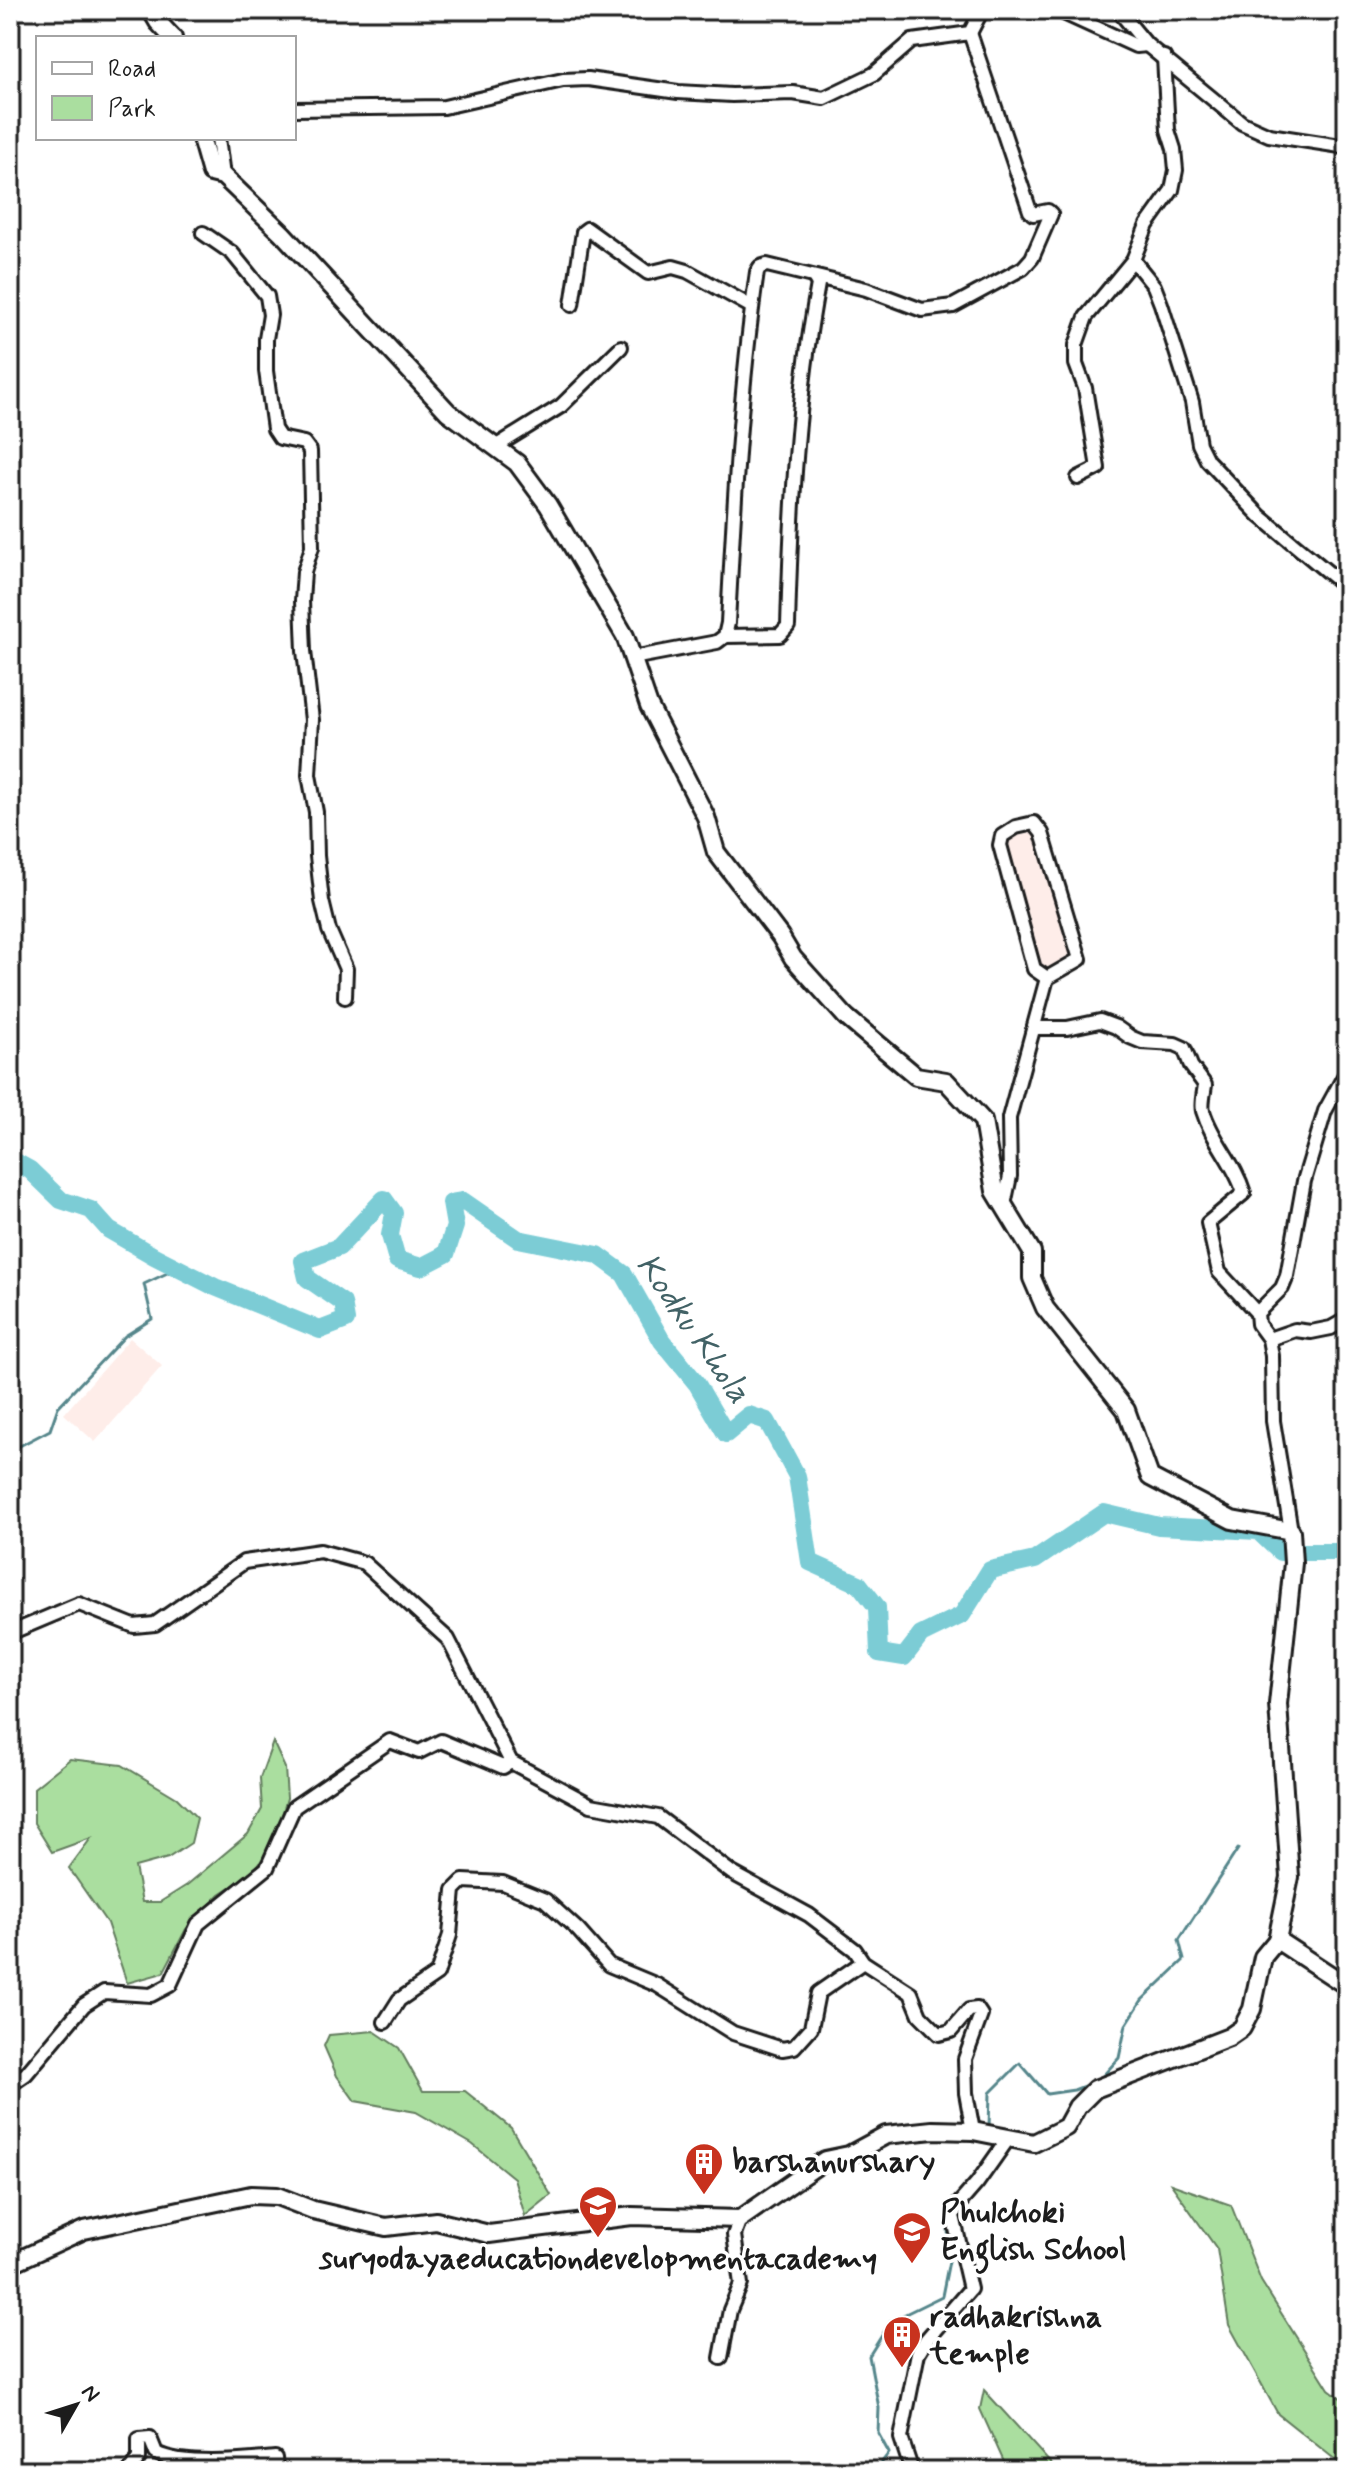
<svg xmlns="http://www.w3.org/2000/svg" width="1357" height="2481" font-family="Mynerve,sans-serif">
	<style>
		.built { fill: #feede9 }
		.green { fill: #aade9f; stroke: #637d5e; stroke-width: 2 }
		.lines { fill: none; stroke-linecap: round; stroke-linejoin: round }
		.stream { stroke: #55868b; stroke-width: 3 }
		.river { stroke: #7bccd5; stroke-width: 18 }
		.street-casing { stroke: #1c1c1c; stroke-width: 18 }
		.secondary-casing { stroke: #1c1c1c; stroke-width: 22 }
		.street { stroke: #fff; stroke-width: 12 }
		.secondary { stroke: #fff; stroke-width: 16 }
		.labels { text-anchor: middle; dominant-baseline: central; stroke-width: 7; stroke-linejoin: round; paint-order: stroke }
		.poi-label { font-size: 32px; font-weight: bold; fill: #1c1c1c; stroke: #fff; text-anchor: start }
		.water-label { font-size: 34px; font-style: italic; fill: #426266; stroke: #fff }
	</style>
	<rect width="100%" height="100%" fill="#fff"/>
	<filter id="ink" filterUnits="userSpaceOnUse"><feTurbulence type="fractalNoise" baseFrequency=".0125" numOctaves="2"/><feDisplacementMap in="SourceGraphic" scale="16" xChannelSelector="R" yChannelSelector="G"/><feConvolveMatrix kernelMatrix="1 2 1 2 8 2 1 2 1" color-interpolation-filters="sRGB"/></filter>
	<g filter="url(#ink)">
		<g class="built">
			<polygon points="1038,831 1073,960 1037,970 1001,840"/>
			<polygon points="130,1338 162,1366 95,1442 64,1414"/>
		</g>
		<g class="green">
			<polygon points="273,1742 285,1768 287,1798 274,1843 252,1873 220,1894 186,1929 163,1973 127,1983 107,1923 69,1868 91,1838 52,1852 34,1823 34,1788 70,1759 122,1765 177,1798 197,1818 191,1843 168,1858 135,1867 142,1902 160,1902 187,1885 248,1834 262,1809 260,1778"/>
			<polygon points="374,2031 399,2048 423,2091 465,2091 511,2128 551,2195 525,2216 514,2178 472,2144 416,2112 355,2101 337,2076 324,2046 329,2035"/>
			<polygon points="1171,2184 1231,2205 1261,2281 1329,2389 1347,2403 1347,2469 1278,2414 1229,2325 1217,2249"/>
			<polygon points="984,2390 1054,2467 1056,2471 1008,2471 980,2409"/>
		</g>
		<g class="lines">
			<g class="stream">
				<polyline points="10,1451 50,1430 58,1407 125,1336 152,1319 144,1284 178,1268"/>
				<polyline points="1099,2080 1119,2058 1126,2025 1142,2000 1184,1960 1179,1940 1238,1849"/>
				<polyline points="989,2128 990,2093 1020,2063 1047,2094 1074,2090 1092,2083"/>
				<polyline points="875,2471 889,2453 878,2433 879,2408 869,2356 891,2321 942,2296 949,2261 948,2222"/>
			</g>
			<polyline class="river" points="10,1159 30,1170 61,1200 91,1210 109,1230 154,1256 215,1287 320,1330 346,1320 343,1303 307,1278 303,1261 339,1247 384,1199 394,1213 390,1235 397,1260 421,1267 446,1254 455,1226 451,1203 463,1201 518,1239 598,1255 624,1274 662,1341 697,1384 726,1434 749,1415 767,1421 797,1476 810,1562 859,1584 877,1607 879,1653 904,1657 921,1635 962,1615 990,1570 1035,1560 1104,1513 1159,1526 1258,1531 1280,1552 1347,1552"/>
			<defs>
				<g id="street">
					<polyline points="1057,10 1136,46 1147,45"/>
					<polyline points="1118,10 1147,45 1242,123 1269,135 1347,147"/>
					<polyline points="158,22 169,10"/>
					<polyline points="1164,57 1168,130 1174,149 1176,170 1172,190 1147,225 1133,260 1154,286 1161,304 1192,402 1199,444 1207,460 1260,516 1347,588"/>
					<polyline points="294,109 444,107 563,80 588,79 678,92 732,95 793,93 824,98 874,74 912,41 970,33 982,10"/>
					<polyline points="218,138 223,176"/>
					<polyline points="203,233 232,253 267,296 270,315 266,339 266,371 274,429 280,438 304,443 310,451 312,547 304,572 302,601 304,651 312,720 309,775 316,812 317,856 322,901 329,930 346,969 345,997"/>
					<polyline points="572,305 583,232 587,229 648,273 673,267 687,271 752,307"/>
					<polyline points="495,447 561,406 621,347"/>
					<polyline points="1078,478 1098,468 1085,388 1076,364 1076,345 1086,317 1133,260"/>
					<path d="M 725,636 L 780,635 L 788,626 C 791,512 797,397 818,284 L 815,279"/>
					<path d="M 632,658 L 717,642 L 725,636 L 728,623 C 734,506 740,389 757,272 L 760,267 L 767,265 L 866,289 L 922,310 L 953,306 L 1023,268 L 1032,258 L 1051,214 L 1048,211 L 1033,214 L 1030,211 L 970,33"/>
					<path d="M 1035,1028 L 1067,1028 L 1100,1021 L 1116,1027 L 1130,1037 L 1142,1042 L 1175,1044 L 1184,1048 L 1191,1066 L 1205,1085 C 1204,1093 1201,1104 1203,1111 C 1212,1141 1235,1163 1244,1193 L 1208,1223 L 1219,1272 L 1257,1313"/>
					<polyline points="1004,1205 1010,1176 1009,1118 1047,978 1080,959 1042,833 1034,823 1016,827 1002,836 1000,845 1034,969 1047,978"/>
					<polyline points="1269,1339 1295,1330 1311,1332 1331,1328 1347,1319"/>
					<polyline points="1291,1531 1273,1421 1272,1356 1269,1339 1258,1324 1257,1313 1282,1288 1287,1276 1304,1181 1325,1111 1347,1071"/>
					<polyline points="10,1633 79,1604 134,1626 155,1624 244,1562 320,1551 364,1563 448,1639 511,1762 591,1805 658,1817 732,1873 809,1915 855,1950 863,1962 911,1993 920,2015 939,2034 951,2031 969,2010 977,2009 981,2015 965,2059 966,2093 973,2131"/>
					<polyline points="385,2022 399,2000 437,1974 450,1935 454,1890 463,1881 503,1883 545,1900 578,1930 609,1965 657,1985 733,2033 782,2049 794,2047 811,2028 818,1993 863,1962"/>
					<polyline points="10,2085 26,2074 84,2005 104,1992 151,1995 170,1985 198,1924 267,1868 294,1807 390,1741 419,1752 441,1741 503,1767 511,1762"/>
					<polyline points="721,2358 730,2310 741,2284 734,2235 740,2219"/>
					<path d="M 130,2471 L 139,2458 L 139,2439 L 150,2438 L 156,2453 C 183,2467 243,2461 275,2458 L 276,2471"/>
					<polyline points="912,2471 901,2438 918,2353 926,2340 970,2289 953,2216 957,2206 977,2183 1008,2139"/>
				</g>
				<g id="secondary">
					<polyline points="151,10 158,22 173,38"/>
					<polyline points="201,138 211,173 223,176 282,233 448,412 517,463 548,505 625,636 649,706 706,817 716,852 780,936 793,958 846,1017 916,1076 946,1081 983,1121 995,1191 1032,1252 1032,1278 1045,1308 1126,1410 1150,1477 1232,1520 1291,1531 1293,1563 1278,1704 1290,1877 1277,1940"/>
					<polyline points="10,2264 84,2230 251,2195 277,2196 313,2210 386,2227 436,2221 489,2234 632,2216 740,2219 825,2160 849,2155 886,2135 933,2130 973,2131 1034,2143 1066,2127 1077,2107 1095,2089 1229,2037 1242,2028 1252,2009 1263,1957 1277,1940 1341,1982 1347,1983"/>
				</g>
			</defs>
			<use href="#street" class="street-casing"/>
			<use href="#secondary" class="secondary-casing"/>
			<use href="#street" class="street"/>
			<use href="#secondary" class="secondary"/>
		</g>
	</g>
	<defs>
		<symbol id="building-pin" viewBox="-11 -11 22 30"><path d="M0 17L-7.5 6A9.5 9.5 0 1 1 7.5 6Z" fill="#c8321e" stroke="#fff"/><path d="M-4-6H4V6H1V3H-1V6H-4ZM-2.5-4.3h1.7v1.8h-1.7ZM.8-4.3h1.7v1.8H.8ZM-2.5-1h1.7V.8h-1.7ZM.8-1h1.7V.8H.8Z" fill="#fff"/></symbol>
		<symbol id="school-pin" viewBox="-11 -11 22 30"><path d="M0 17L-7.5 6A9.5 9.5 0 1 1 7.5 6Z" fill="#c8321e" stroke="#fff"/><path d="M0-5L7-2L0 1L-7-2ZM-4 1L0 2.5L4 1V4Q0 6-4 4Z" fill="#fff"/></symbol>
	</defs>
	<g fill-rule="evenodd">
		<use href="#building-pin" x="682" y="2140" width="44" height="60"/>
		<use href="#school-pin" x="576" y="2183" width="44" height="60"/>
		<use href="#school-pin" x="890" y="2209" width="44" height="60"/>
		<use href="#building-pin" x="880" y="2313" width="44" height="60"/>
	</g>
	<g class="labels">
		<g class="poi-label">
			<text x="732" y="2162">barshanurshary</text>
			<text x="940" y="2213">Phulchoki<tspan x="940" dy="37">English School</tspan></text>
			<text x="598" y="2259" text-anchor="middle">suryodayaeducationdevelopmentacademy</text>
			<text x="930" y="2317">radhakrishna<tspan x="930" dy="37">temple</tspan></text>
		</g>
		<g class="water-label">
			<text transform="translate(693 1329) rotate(55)">Kodku Khola</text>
		</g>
	</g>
	<rect width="1357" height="2481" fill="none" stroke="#fff" stroke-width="40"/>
	<rect x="20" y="20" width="1317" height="2441" fill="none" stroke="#1c1c1c" stroke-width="3" filter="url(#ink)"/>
	<rect x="36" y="36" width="260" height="104" fill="#ffffff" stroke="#a4a4a4" stroke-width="2"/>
	<rect x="52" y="62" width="40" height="12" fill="#ffffff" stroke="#a4a4a4" stroke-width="2"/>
	<text x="108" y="76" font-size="24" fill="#1c1c1c">Road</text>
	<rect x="52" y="96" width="40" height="24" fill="#aade9f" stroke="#a4a4a4" stroke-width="2"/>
	<text x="108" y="116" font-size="24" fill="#1c1c1c">Park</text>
	<g transform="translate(76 2405) rotate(51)" stroke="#ffffff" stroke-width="6" paint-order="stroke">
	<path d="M0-6L14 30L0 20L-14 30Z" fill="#1c1c1c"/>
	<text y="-12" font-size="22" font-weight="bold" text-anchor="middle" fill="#1c1c1c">N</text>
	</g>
</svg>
